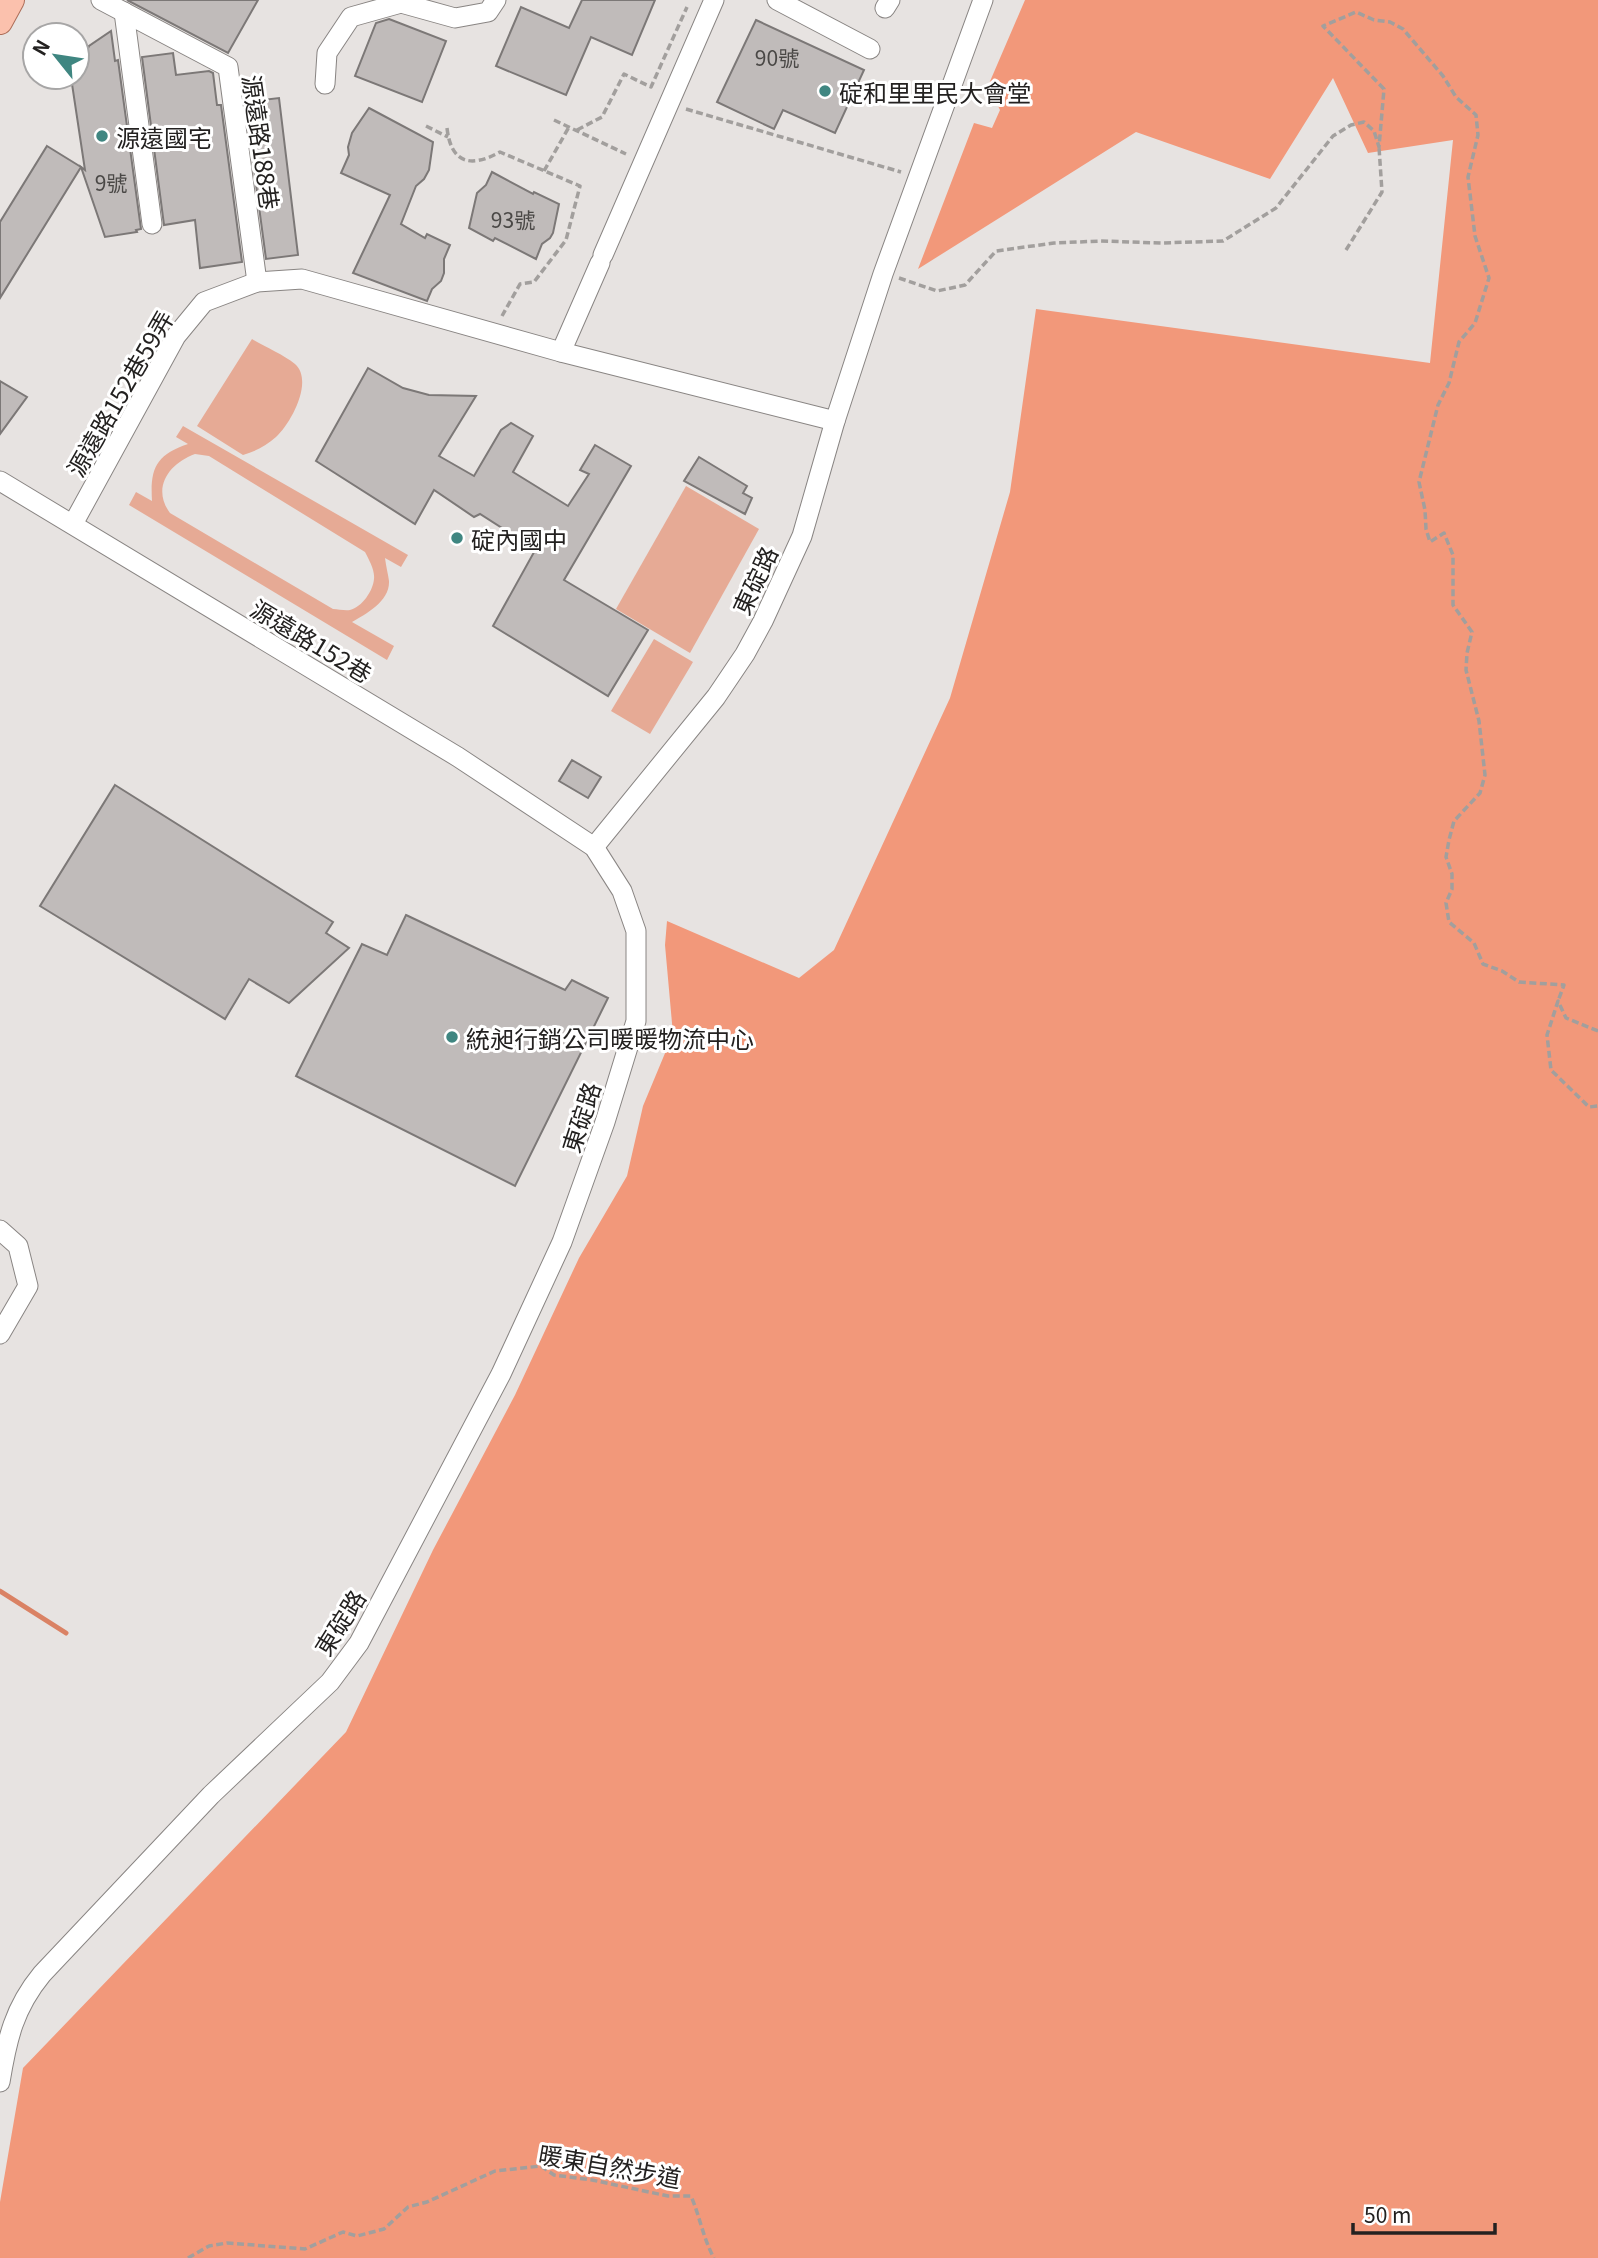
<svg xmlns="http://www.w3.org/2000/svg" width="1598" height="2258" font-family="Georgia,'Noto Sans TC',serif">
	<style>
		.green { fill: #e6aa95; fill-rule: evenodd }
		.forest { fill: #f2987a }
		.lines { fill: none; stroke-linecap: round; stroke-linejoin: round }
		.stream { stroke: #da8264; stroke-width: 5 }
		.building { fill: #c0bbba; stroke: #7c7877; stroke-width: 2 }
		.minor-casing { stroke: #898583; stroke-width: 21 }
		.major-casing { stroke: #ad6e59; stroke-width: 26 }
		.path { stroke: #a29f9d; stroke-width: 3.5; stroke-dasharray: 7 3.5; stroke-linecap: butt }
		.minor { stroke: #fff; stroke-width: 19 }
		.major { stroke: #fbc1ad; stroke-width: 24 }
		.poi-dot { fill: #3f8681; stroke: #fff; stroke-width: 2.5 }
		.labels { text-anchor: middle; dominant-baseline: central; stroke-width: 6; stroke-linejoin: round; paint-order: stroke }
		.number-label { font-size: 21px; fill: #4a4846 }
		.poi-label { font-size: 24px; fill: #232120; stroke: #fff; text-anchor: start }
		.street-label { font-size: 24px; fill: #232120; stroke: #fff }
	</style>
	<rect width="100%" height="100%" fill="#e7e3e1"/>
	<g class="green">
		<path d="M 252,339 C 265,347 283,354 295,364 C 314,381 291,423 276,437 C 266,446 256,451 243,455 L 197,426 Z"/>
		<path d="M 183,426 L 408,555 L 401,567 L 385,558 C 386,566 388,574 389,581 C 390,601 366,614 352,622 L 394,646 L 387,660 L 129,505 L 136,492 L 152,501 C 150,468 156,455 188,444 L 176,437 ZM 195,454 L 209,456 L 365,552 C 369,560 375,570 374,579 C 373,591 362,607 350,610 C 345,611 338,609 333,609 L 170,513 C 151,487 170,463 195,454 Z"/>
		<polygon points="686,486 759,529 690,653 616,609"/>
		<polygon points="654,639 693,662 650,734 611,711"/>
	</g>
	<polygon class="forest" points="1025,0 1598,0 1598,2258 0,2258 0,2202 23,2068 346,1732 433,1550 515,1395 579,1258 627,1176 643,1106 673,1034 665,945 667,921 799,978 834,950 950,698 1010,492 1036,309 1430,363 1453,140 1368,153 1333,78 1270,179 1136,132 918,269 974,123 992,128 1000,110 988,86"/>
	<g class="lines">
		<polyline class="stream" points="0,1591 66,1633"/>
	</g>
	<g class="building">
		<polygon points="127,0 258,0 228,53"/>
		<polygon points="582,0 655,0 632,55 591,37 566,95 496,66 521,7 569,28"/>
		<polygon points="389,19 446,41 422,102 355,76 376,23"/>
		<polygon points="756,20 864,70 835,133 783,110 774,129 717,102"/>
		<polygon points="111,31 115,61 118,60 141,229 136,230 137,232 105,237 81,167 85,170 72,84 89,46"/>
		<polygon points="173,53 176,75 209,71 213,73 217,105 221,105 242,262 200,268 195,220 164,225 142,57"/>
		<polygon points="279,98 298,255 266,259 245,102"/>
		<polygon points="369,108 433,142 429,170 424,179 416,186 401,224 425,238 427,234 450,245 444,259 444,273 441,281 432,289 427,301 353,273 390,195 341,173 349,155 348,147 352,133"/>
		<polygon points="47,146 81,167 0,298 0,222"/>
		<polygon points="492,172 533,194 534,192 559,204 553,233 550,238 542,244 536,259 495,238 493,241 469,228 477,193 486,185"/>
		<polygon points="368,368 403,388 429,395 476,396 439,456 474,476 501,430 511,423 533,436 513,472 568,506 589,474 580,470 595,445 631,466 564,580 648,630 608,696 493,626 538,545 503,538 505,530 480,514 474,517 434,490 415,524 316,461"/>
		<polygon points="0,381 27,397 0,434"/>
		<polygon points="699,457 747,486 743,493 752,498 745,514 684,481"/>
		<polygon points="572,760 601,777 588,798 559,781"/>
		<polygon points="115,785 333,922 326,933 349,948 289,1003 249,979 225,1019 40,906"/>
		<polygon points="406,915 565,990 572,980 608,998 515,1186 296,1076 362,944 387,955"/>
	</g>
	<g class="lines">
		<defs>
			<g id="minor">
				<polyline points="101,0 228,67 257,282"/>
				<polyline points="777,0 870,49"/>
				<polyline points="885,8 890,0"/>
				<polyline points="124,12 152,224"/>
				<polyline points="325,84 327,53 351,17 401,3 455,18 488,12 496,0"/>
				<polyline points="603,255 714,0"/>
				<polyline points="561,352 600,263"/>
				<path d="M 0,481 L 458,757 L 594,847 L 622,891 L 636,931 L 636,1021 L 605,1122 L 562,1242 L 501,1374 L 359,1643 L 330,1682 L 211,1795 L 42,1974 C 14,2008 7,2039 0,2082"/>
				<polyline points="73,524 176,336 204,302 257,282 302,279 561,352 835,421"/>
				<polyline points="594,847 716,697 745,654 763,621 802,536 835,421 883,274 983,0"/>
				<polyline points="0,1230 18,1246 28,1286 0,1334"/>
			</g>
			<polyline id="major" points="0,22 12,0"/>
		</defs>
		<use href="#minor" class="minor-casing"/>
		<use href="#major" class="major-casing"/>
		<g class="path">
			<polyline points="686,109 901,172"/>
			<polyline points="554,120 626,154"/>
			<polyline points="426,126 448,137"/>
			<path d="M 447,128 C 451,164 471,168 500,152 L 580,186 L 566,240 L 534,282 L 520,284 L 502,316"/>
			<polyline points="577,130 602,117 624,74 651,87 687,7"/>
			<polyline points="544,171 569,127"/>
			<polyline points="1346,250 1382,192 1379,147"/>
			<polyline points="899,278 937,291 965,285 996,251 1054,243 1101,241 1161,243 1223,241 1276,208 1333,136 1351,125 1364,122 1374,131 1379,147 1384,89 1323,26 1356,12 1374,20 1390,22 1403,29 1443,76 1456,97 1476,115 1478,135 1468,177 1475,236 1489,278 1475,323 1459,342 1449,383 1438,405 1419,482 1425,510 1426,529 1430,542 1444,533 1453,555 1453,605 1472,632 1467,653 1466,670 1479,721 1485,775 1480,793 1454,821 1449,840 1446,857 1452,874 1452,889 1446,903 1449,922 1474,943 1483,964 1502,971 1519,982 1564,985 1558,1001"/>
			<polyline points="1598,1031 1566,1018 1558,1001 1547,1035 1551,1070 1589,1107 1598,1106"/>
			<path d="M 188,2258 L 209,2246 L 227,2243 L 305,2249 L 343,2232 L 357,2236 L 384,2229 L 408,2207 L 427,2202 L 495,2171 L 541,2166 L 554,2175 L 592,2180 L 668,2196 L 691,2196 C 700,2217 703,2238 714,2258"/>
		</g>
		<use href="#minor" class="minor"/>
		<use href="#major" class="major"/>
	</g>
	<g class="poi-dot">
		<circle cx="825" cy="91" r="7"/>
		<circle cx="102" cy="136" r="7"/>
		<circle cx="457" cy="538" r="7"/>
		<circle cx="452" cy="1037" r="7"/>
	</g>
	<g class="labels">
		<g class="number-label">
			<text x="777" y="57">90號</text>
			<text x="111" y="182">9號</text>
			<text x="513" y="219">93號</text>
		</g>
		<g class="poi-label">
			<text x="839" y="91">碇和里里民大會堂</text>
			<text x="116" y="136">源遠國宅</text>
			<text x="471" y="538">碇內國中</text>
			<text x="466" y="1037">統昶行銷公司暖暖物流中心</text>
		</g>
		<g class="street-label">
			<text transform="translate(262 142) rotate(82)">源遠路188巷</text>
			<text transform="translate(119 393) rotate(-60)">源遠路152巷59弄</text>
			<text transform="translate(754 580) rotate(-65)">東碇路</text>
			<text transform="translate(312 640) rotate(31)">源遠路152巷</text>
			<text transform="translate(580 1117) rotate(-72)">東碇路</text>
			<text transform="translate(339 1622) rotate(-58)">東碇路</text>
			<text transform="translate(610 2165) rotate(10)">暖東自然步道</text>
		</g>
	</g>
	<g transform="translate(56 56) rotate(300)"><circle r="33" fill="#ffffff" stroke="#a7a6a6" stroke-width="2"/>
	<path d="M0-5L12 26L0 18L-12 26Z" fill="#3f8681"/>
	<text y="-10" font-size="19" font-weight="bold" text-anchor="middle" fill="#232120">N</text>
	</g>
	<path d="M1353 2223v10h142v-10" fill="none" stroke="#232120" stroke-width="3.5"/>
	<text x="1364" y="2223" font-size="21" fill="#232120" stroke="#ffffff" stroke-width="5" paint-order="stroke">50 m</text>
</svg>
